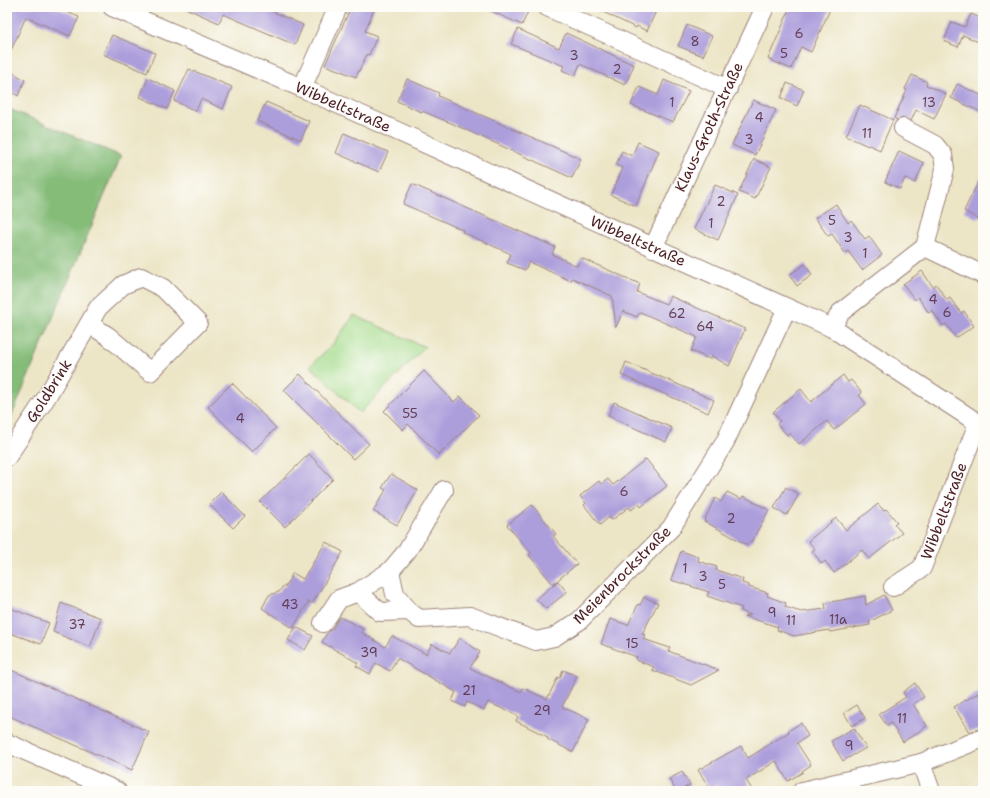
<svg xmlns="http://www.w3.org/2000/svg" width="990" height="798" font-family="'Shantell Sans',sans-serif">
	<style>
		.green { fill: #a5dc8d; stroke: #787e5c }
		.forest { fill: #84bc78; stroke: #676e52 }
		.building { fill: #ac9ddb }
		.lines { fill: none; stroke-linecap: round; stroke-linejoin: round }
		.minor-casing { stroke: #9b8278; stroke-width: 20 }
		.minor { stroke: #fff; stroke-width: 18 }
		.labels { text-anchor: middle; dominant-baseline: central; stroke-width: 3; stroke-linejoin: round; paint-order: stroke }
		.number-label { font-size: 13px; fill: #623e57 }
		.street-label { font-size: 15px; fill: #4a1f2b; stroke: #fdfcf7 }
	</style>
	<rect width="100%" height="100%" fill="#fdfcf7"/>
	<filter id="ink" filterUnits="userSpaceOnUse"><feTurbulence type="fractalNoise" baseFrequency=".025" numOctaves="2"/><feDisplacementMap in="SourceGraphic" scale="8" xChannelSelector="R" yChannelSelector="G"/><feConvolveMatrix kernelMatrix="1 2 1 2 8 2 1 2 1" color-interpolation-filters="sRGB"/></filter>
	<filter id="wash" filterUnits="userSpaceOnUse"><feTurbulence type="fractalNoise" baseFrequency=".012" numOctaves="4" result="noise"/><feDisplacementMap in="SourceGraphic" scale="16" xChannelSelector="R" yChannelSelector="G"/><feGaussianBlur stdDeviation="0.9" result="paint"/><feColorMatrix in="noise" values="0 0 0 0 0 0 0 0 0 0 0 0 0 0 0 0 0 1.4 0 .05"/><feComposite in="paint" operator="in"/></filter>
	<g filter="url(#wash)">
		<rect width="100%" height="100%" fill="#ece5c6"/>
		<polygon class="green" points="354,315 425,347 360,413 310,366 333,344"/>
		<polygon class="forest" points="7,108 121,156 7,427"/>
		<g id="blocks">
			<g class="building">
				<polygon points="7,7 55,7 79,17 70,36 26,17 7,59 7,14 9,10 7,9"/>
				<polygon points="183,7 262,7 303,25 295,45 223,14 219,23"/>
				<polygon points="351,7 375,7 365,31 377,36 369,55 367,54 356,77 325,65"/>
				<polygon points="482,7 530,7 522,25"/>
				<polygon points="593,7 648,7 656,11 647,31 637,26 636,28"/>
				<polygon points="789,7 831,7 811,52 801,47 791,69 768,59 787,15"/>
				<polygon points="971,14 983,19 983,44 963,35 958,47 944,41 952,22 965,27"/>
				<polygon points="687,25 712,36 703,56 678,46"/>
				<polygon points="518,29 559,48 566,33 634,65 625,85 580,64 575,76 562,70 564,66 511,44"/>
				<polygon points="112,35 155,53 147,73 103,54"/>
				<polygon points="7,69 25,80 18,96 7,89"/>
				<polygon points="189,69 232,87 223,109 201,99 196,111 174,101"/>
				<polygon points="912,75 927,82 926,85 946,94 934,119 916,110 911,121 903,118 897,120 894,118 907,90 905,89"/>
				<polygon points="148,78 175,91 167,109 140,97"/>
				<polygon points="407,79 439,93 438,96 581,159 572,178 451,123 422,111 421,112 397,101"/>
				<polygon points="664,80 689,91 673,122 631,105 639,87 658,95"/>
				<polygon points="787,83 804,90 797,106 781,98"/>
				<polygon points="957,84 983,96 983,113 951,98"/>
				<polygon points="753,100 776,110 755,155 732,145"/>
				<polygon points="266,102 309,121 301,140 257,121"/>
				<polygon points="860,105 893,120 880,150 869,145 868,146 846,136"/>
				<polygon points="344,133 388,152 379,172 336,153"/>
				<polygon points="638,142 659,151 636,206 611,195 623,168 616,165 622,151 632,156"/>
				<polygon points="899,151 924,163 915,183 905,178 900,189 885,182"/>
				<polygon points="754,159 771,167 755,199 739,192"/>
				<polygon points="983,172 983,219 979,217 978,219 964,211"/>
				<polygon points="412,184 555,247 552,254 577,266 581,258 640,284 637,292 666,304 670,296 745,329 729,366 712,356 710,359 691,351 697,337 640,312 637,317 623,311 616,327 612,296 572,278 571,281 529,262 525,270 507,263 511,254 462,232 463,230 403,204"/>
				<polygon points="715,185 738,195 718,240 694,229"/>
				<polygon points="836,204 848,223 851,220 865,239 869,236 882,255 862,270 848,251 845,253 832,234 828,236 815,218"/>
				<polygon points="805,264 812,275 797,286 789,275"/>
				<polygon points="922,271 933,287 936,284 947,300 950,298 961,313 964,311 974,326 956,338 946,324 943,326 932,310 929,313 918,297 915,300 903,284"/>
				<polygon points="626,362 714,400 708,413 621,375"/>
				<polygon points="424,371 454,402 460,396 479,415 439,455 408,424 403,430 384,411"/>
				<polygon points="300,374 369,444 353,459 284,390"/>
				<polygon points="843,375 848,382 851,380 862,393 859,395 866,404 834,430 827,421 799,444 789,433 787,435 777,424 780,421 773,412 801,389 811,402"/>
				<polygon points="232,383 276,428 252,452 208,407"/>
				<polygon points="614,402 672,428 666,442 608,416"/>
				<polygon points="309,454 333,479 285,527 260,502"/>
				<polygon points="646,459 667,486 641,507 639,504 631,510 629,507 612,520 609,517 600,525 584,505 586,503 580,496 599,481 601,484 608,479 613,485"/>
				<polygon points="391,474 418,490 397,525 373,511 386,490 382,488"/>
				<polygon points="786,487 799,494 787,515 774,508"/>
				<polygon points="221,492 245,516 233,528 209,504"/>
				<polygon points="727,492 741,499 743,496 769,510 751,542 750,542 747,545 704,521 715,498 721,502"/>
				<polygon points="878,504 884,511 886,509 897,522 894,524 902,533 869,559 862,550 834,573 825,561 822,564 812,551 815,549 808,541 836,518 846,530"/>
				<polygon points="532,505 556,534 553,536 577,564 553,584 529,555 531,553 507,525"/>
				<polygon points="326,542 343,552 312,604 309,601 293,628 262,608 269,595 279,592 283,586 285,587 293,573 303,579"/>
				<polygon points="681,551 699,557 698,561 717,567 716,570 743,579 742,583 749,585 749,587 768,593 767,596 786,603 785,607 801,612 826,609 825,603 865,596 866,605 884,595 892,610 869,622 870,625 830,632 829,630 794,636 777,630 778,627 744,616 751,615 741,611 742,608 707,596 709,592 671,580"/>
				<polygon points="558,581 567,592 546,609 536,599"/>
				<polygon points="644,597 658,603 642,634 645,635 643,639 670,648 668,651 719,670 691,685 652,670 654,667 636,660 637,657 601,644 610,619 628,625 638,604 640,605"/>
				<polygon points="61,603 101,618 90,647 53,632"/>
				<polygon points="7,607 49,623 41,644 7,632"/>
				<polygon points="340,617 363,629 361,632 385,647 392,636 426,654 432,644 450,653 460,638 480,652 470,668 521,692 523,688 547,699 558,677 560,678 563,670 577,676 562,707 589,719 573,752 547,739 548,737 516,721 518,716 488,702 484,710 467,702 465,707 452,701 456,692 397,658 390,671 376,663 370,674 356,666 358,663 322,642 327,633 332,629"/>
				<polygon points="296,627 313,636 305,650 288,640"/>
				<polygon points="7,668 149,732 132,770 7,715"/>
				<polygon points="915,683 924,697 913,704 927,726 903,742 891,723 887,726 879,714 906,697 903,692"/>
				<polygon points="978,693 983,703 983,728 969,732 954,707"/>
				<polygon points="857,705 865,718 852,726 844,713"/>
				<polygon points="801,723 808,736 797,743 811,765 802,771 803,772 788,781 776,761 746,780 753,791 720,791 716,785 710,789 698,770 741,746 748,758 789,732 788,731"/>
				<polygon points="854,728 866,748 843,761 831,741"/>
				<polygon points="682,772 690,785 679,791 676,791 669,779"/>
			</g>
		</g>
	</g>
	<g filter="url(#ink)">
		<use href="#blocks" fill-opacity="0" stroke="#9b8278" stroke-width="1"/>
		<g class="lines">
			<defs>
				<g id="minor">
					<polyline points="112,7 302,88 832,328 978,423 922,568 893,587"/>
					<polyline points="547,7 728,89"/>
					<polyline points="302,88 338,7"/>
					<polyline points="925,247 983,275"/>
					<polyline points="653,248 765,7"/>
					<polyline points="832,328 840,313 925,247 945,169 943,155 935,145 903,128"/>
					<polyline points="7,457 46,398 98,308 123,285 141,277 163,288 198,323 150,372 108,336 89,324"/>
					<polyline points="390,571 395,594 409,611 419,619 470,616 536,641 554,637 579,621 671,528 725,442 787,308"/>
					<polyline points="358,592 380,612 409,611"/>
					<polyline points="323,623 339,599 358,592 390,571 407,551 444,490"/>
					<polyline points="7,743 117,791"/>
					<polyline points="921,763 931,791"/>
					<polyline points="802,791 921,763 983,738"/>
				</g>
			</defs>
			<use href="#minor" class="minor-casing"/>
			<use href="#minor" class="minor"/>
		</g>
	</g>
	<g class="labels">
		<g class="number-label">
			<text x="799" y="33">6</text>
			<text x="695" y="41">8</text>
			<text x="784" y="53">5</text>
			<text x="574" y="55">3</text>
			<text x="617" y="69">2</text>
			<text x="672" y="102">1</text>
			<text x="929" y="102">13</text>
			<text x="759" y="117">4</text>
			<text x="867" y="133">11</text>
			<text x="749" y="139">3</text>
			<text x="721" y="201">2</text>
			<text x="832" y="220">5</text>
			<text x="711" y="223">1</text>
			<text x="848" y="237">3</text>
			<text x="865" y="253">1</text>
			<text x="933" y="299">4</text>
			<text x="947" y="312">6</text>
			<text x="677" y="313">62</text>
			<text x="705" y="326">64</text>
			<text x="410" y="413">55</text>
			<text x="240" y="418">4</text>
			<text x="624" y="491">6</text>
			<text x="731" y="518">2</text>
			<text x="685" y="568">1</text>
			<text x="703" y="576">3</text>
			<text x="722" y="584">5</text>
			<text x="290" y="604">43</text>
			<text x="772" y="612">9</text>
			<text x="838" y="619">11a</text>
			<text x="791" y="620">11</text>
			<text x="77" y="624">37</text>
			<text x="632" y="643">15</text>
			<text x="369" y="652">39</text>
			<text x="469" y="690">21</text>
			<text x="542" y="710">29</text>
			<text x="902" y="718">11</text>
			<text x="849" y="745">9</text>
		</g>
		<g class="street-label">
			<text transform="translate(343 107) rotate(24)">Wibbeltstraße</text>
			<text transform="translate(709 127) rotate(-65)">Klaus-Groth-Straße</text>
			<text transform="translate(638 241) rotate(24)">Wibbeltstraße</text>
			<text transform="translate(49 391) rotate(-58)">Goldbrink</text>
			<text transform="translate(944 511) rotate(-69)">Wibbeltstraße</text>
			<text transform="translate(622 575) rotate(-45)">Meienbrockstraße</text>
		</g>
	</g>
	<rect width="990" height="798" fill="none" stroke="#fdfcf7" stroke-width="24"/>
</svg>
